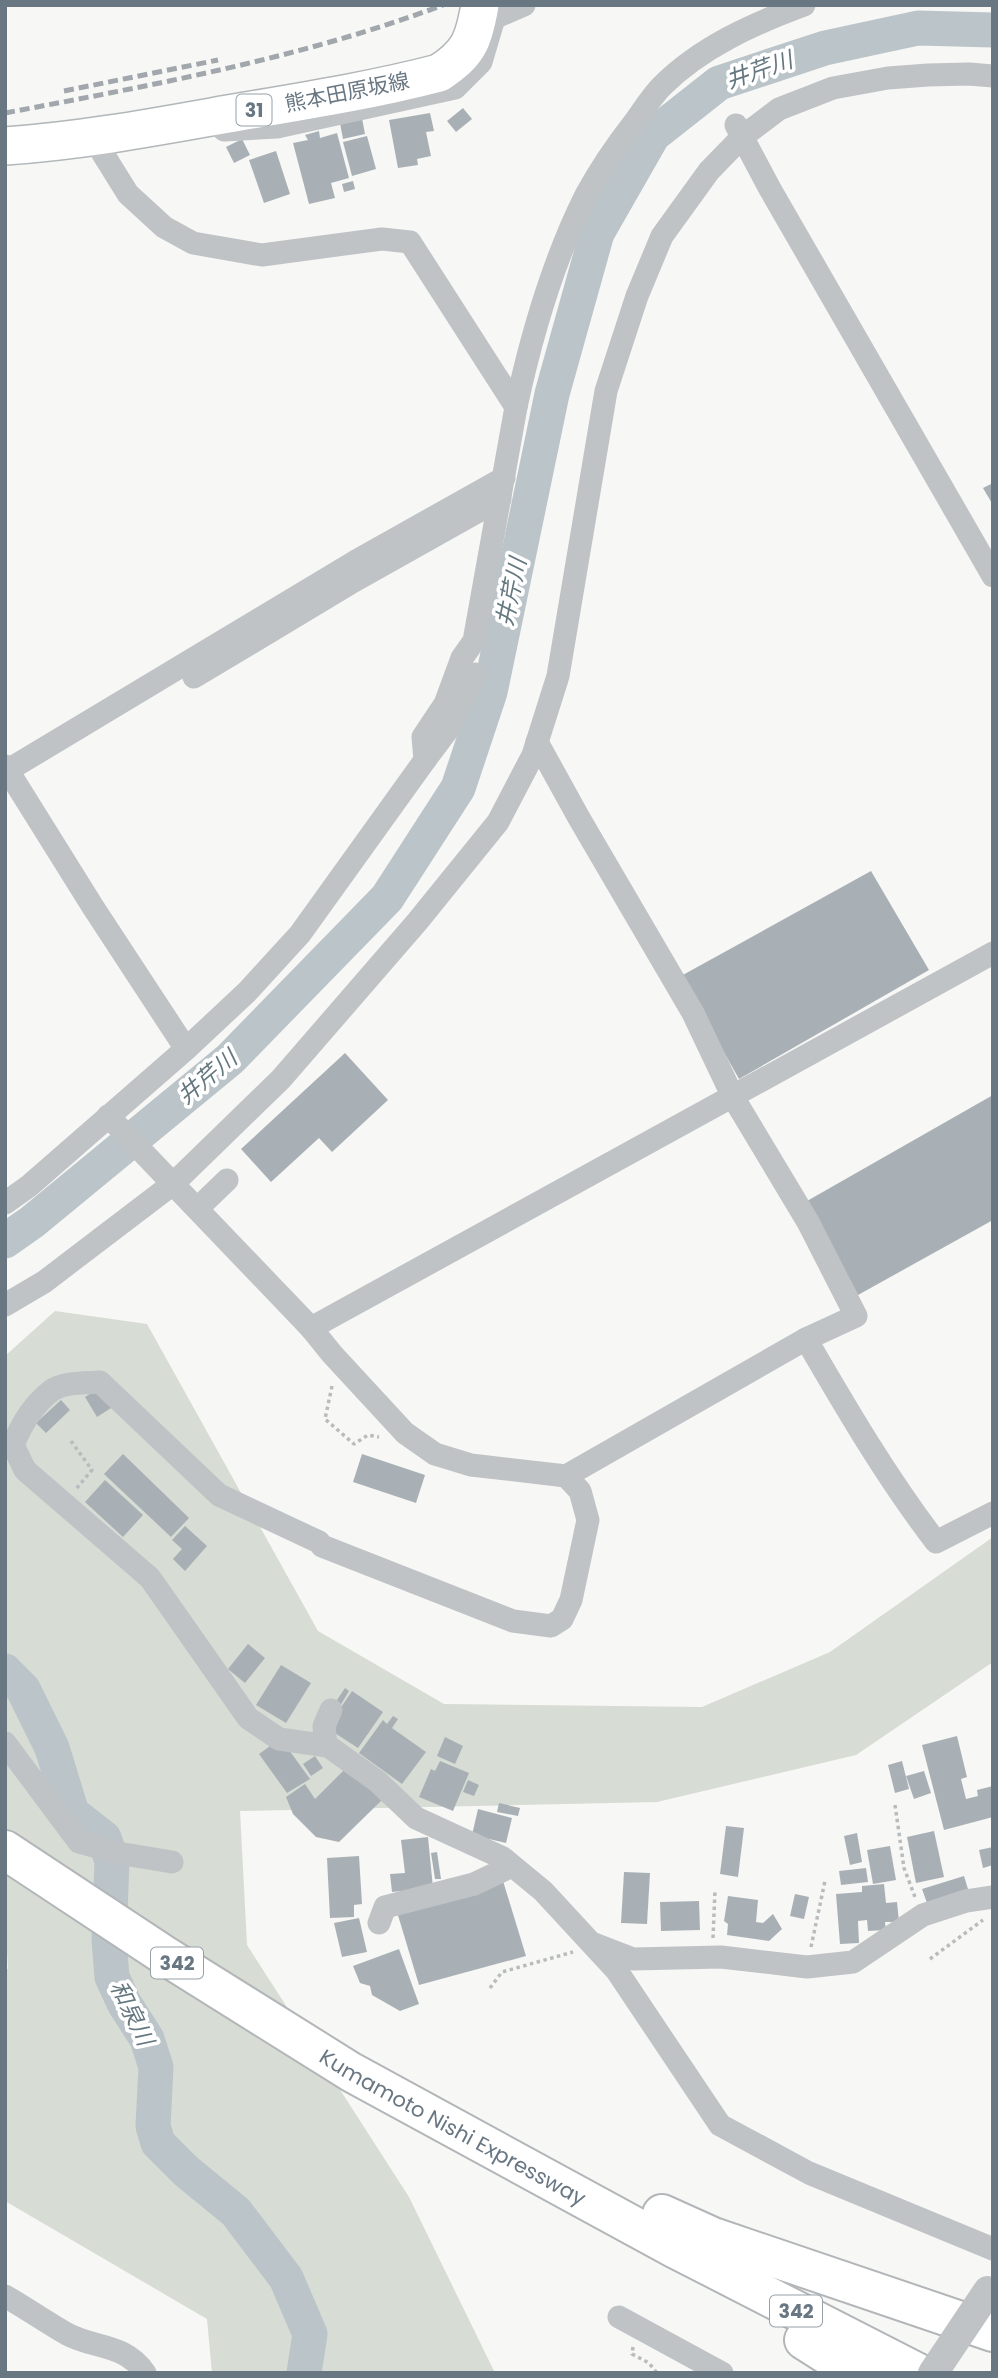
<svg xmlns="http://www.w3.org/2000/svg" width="998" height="2378" font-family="Poppins,'Noto Sans JP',sans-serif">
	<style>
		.green { fill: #d7dcd4 }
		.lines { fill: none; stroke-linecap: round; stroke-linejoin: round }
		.river { stroke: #bbc4c9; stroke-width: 35 }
		.building { fill: #a9b0b5 }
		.primary-casing { stroke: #b2b7ba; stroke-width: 40 }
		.motorway-casing { stroke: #b2b6b9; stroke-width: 42 }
		.path { stroke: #b9bcbe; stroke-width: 3.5; stroke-dasharray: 3.5 3.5; stroke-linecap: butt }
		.minor { stroke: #bfc3c6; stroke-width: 23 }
		.primary { stroke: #fff; stroke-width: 37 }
		.motorway { stroke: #fff; stroke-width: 38 }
		.rail { stroke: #a1a7ac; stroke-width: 5; stroke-dasharray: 10 5; stroke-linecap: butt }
		.tertiary-bridge { stroke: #bfc3c6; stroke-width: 30 }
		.labels { text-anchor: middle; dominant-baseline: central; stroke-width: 7; stroke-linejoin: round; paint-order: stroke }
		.shield { fill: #fff; stroke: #96a0a8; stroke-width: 2 }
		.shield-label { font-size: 19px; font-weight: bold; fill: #697783 }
		.street-label { font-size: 21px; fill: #697783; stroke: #fff }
		.water-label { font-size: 23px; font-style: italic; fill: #65777f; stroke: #fff }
	</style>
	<rect width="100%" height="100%" fill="#f7f7f5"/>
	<polygon class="green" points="55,1311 147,1324 318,1631 444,1704 702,1707 830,1652 993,1537 993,1662 856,1755 657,1802 240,1811 247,1945 409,2197 495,2373 212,2373 207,2319 5,2201 5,1968 8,1969 5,1917 5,1356"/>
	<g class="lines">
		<g class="river">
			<polyline points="5,1241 32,1222 230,1059 387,898 458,788 490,692 552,394 597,233 653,135 719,83 825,48 918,28 993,30"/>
			<polyline points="5,1671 23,1689 52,1748 72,1813 104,1838 112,1861 109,1940 112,1977 124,2003 147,2039 156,2067 153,2126 158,2143 186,2171 236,2212 286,2278 310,2334 304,2373"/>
		</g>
	</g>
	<g class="building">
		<polygon points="463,108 472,119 456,132 447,121"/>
		<polygon points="430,113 434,131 426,132 431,156 417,159 418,165 398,168 389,120"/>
		<polygon points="362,118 365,134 343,139 340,123"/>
		<polygon points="319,131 320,138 337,133 349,178 331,183 335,198 309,204 293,143 308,140 305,135"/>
		<polygon points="367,136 376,169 352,176 343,142"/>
		<polygon points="242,139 250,155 234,163 226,147"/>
		<polygon points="276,151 290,194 264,203 249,160"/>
		<polygon points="353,181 355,189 344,192 342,184"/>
		<polygon points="993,483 993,505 983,488"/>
		<polygon points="871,871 929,970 739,1079 681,976"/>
		<polygon points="345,1053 388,1100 332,1152 319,1138 271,1182 241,1149"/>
		<polygon points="993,1095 993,1220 858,1295 807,1201"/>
		<polygon points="99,1388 111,1408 97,1417 85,1397"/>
		<polygon points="61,1400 70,1410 46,1433 36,1423"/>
		<polygon points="123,1454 189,1518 171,1537 104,1474"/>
		<polygon points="362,1454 425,1475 416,1503 353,1482"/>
		<polygon points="105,1480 143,1515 123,1537 85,1502"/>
		<polygon points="185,1526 207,1546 185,1571 173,1559 182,1549 172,1540"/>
		<polygon points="248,1644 265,1658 245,1683 228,1669"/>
		<polygon points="281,1665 311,1683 286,1723 256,1705"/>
		<polygon points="345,1688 349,1691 340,1706 335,1703"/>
		<polygon points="352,1691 383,1712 358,1748 327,1728"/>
		<polygon points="393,1716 398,1719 392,1728 426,1752 402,1784 359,1753 383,1720 387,1724"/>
		<polygon points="957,1736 967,1777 961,1779 966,1799 978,1796 977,1790 993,1786 993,1817 944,1830 922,1745"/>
		<polygon points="445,1737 463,1746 455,1764 437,1756"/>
		<polygon points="273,1744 289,1750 310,1779 287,1793 259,1754"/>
		<polygon points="315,1756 323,1768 311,1776 303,1764"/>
		<polygon points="440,1761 469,1773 453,1811 419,1797 431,1769 435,1771"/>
		<polygon points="902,1761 909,1789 895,1793 888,1765"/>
		<polygon points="347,1767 383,1799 339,1842 316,1837 293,1814 286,1797 305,1784 315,1799"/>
		<polygon points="924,1771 931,1793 914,1799 906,1776"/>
		<polygon points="468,1780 479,1785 474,1796 463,1792"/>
		<polygon points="499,1803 520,1808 518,1816 497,1812"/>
		<polygon points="478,1809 512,1818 506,1843 472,1835"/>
		<polygon points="726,1826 744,1828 738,1877 720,1874"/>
		<polygon points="934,1831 944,1877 916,1883 907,1837"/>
		<polygon points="857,1833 862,1862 850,1865 844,1836"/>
		<polygon points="428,1837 433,1888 392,1892 390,1874 405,1873 401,1840"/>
		<polygon points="890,1846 896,1880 873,1884 867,1850"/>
		<polygon points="993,1847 993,1865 983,1868 979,1850"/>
		<polygon points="437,1852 441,1879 435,1879 431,1853"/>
		<polygon points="359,1856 362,1904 354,1905 354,1917 330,1918 327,1858"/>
		<polygon points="866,1868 868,1882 841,1885 839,1871"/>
		<polygon points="624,1872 650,1873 647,1924 621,1923"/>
		<polygon points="964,1876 968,1889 927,1903 922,1889"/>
		<polygon points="503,1881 526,1956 419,1985 397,1912"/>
		<polygon points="884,1884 886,1903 897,1902 899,1922 885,1922 886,1930 868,1931 867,1920 858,1921 859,1943 840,1944 836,1894 862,1892 862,1886"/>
		<polygon points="795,1894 809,1897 804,1919 790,1916"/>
		<polygon points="728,1896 758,1900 756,1922 763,1923 773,1914 782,1929 769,1941 727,1935 728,1924 724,1921"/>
		<polygon points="699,1901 700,1930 661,1931 660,1902"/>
		<polygon points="359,1918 367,1952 342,1957 334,1923"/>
		<polygon points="399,1949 419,2004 400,2011 372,1995 370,1986 360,1983 353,1966"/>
	</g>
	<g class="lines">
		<defs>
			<path id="primary" d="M 5,146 C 80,141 155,127 228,114 C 299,102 370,91 439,73 C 469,54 474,40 480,5"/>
			<g id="motorway">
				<path id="s1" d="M 5,1850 L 164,1955 L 351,2072 L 674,2248 L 918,2373"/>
				<polyline points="662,2214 713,2237 993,2332"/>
				<polyline points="804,2340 856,2373"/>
			</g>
		</defs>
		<use href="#primary" class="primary-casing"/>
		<use href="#motorway" class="motorway-casing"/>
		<g class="path">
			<polyline points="332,1386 325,1419 354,1444 368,1435 379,1437"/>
			<polyline points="71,1441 92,1470 76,1489"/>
			<polyline points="895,1805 904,1868 915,1897"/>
			<polyline points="713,1938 715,1890"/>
			<polyline points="811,1947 825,1881"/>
			<polyline points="930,1959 983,1920"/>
			<polyline points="490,1988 502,1972 573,1952"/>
			<polyline points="633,2347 632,2354 649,2363 657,2373"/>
		</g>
		<g class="minor">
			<polyline points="736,125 770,189 993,576"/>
			<polyline points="224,130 277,127 455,88 481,62 494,18 524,5"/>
			<path d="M 101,134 L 100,149 L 128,194 L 164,227 L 193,243 L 262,255 L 382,239 L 410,242 L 516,407 C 531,337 554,259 586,195 C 600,169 618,143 636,120 C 644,109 652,96 662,86 C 701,47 753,24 804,5"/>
			<polyline points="194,677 354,581 500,499"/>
			<polyline points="425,760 449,728 475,674"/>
			<polyline points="5,766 93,907 186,1049 29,1186 5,1203"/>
			<polyline points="5,772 356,561 504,478"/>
			<polyline points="186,1049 247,992 300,934 425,760 423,737 445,704 462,658 474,641 516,407"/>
			<polyline points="108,1116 311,1328 332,1354 405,1433 435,1454 471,1465 566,1476 806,1339 856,1316 808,1222 733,1097 693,1013 579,818 537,742"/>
			<polyline points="198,1208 227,1180"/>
			<polyline points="5,1305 44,1282 174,1183 281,1079 417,922 498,822 533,755 558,676 606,391 637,296 662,236 709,171 742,137 779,109 833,88 888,78 928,75 969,74 993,76"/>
			<polyline points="311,1328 993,953"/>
			<path d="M 806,1339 C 846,1408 887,1478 936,1542 L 993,1513"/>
			<path d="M 566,1476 L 580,1491 L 588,1520 L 571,1600 L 562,1619 L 551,1626 L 513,1621 L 322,1546 L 319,1542 L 219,1495 L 100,1382 C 85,1383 63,1382 51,1391 C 33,1405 21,1425 13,1445 L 25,1470 L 150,1578 L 248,1718 L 279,1739 L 328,1746 L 377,1781 L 416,1818 L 503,1858 L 543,1891 L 617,1971 L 720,2125 L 809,2173 L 993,2249"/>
			<polyline points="5,1743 79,1842 118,1853 172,1862"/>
			<polyline points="326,1746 324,1726 331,1710"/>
			<polyline points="379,1923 385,1907 474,1884 512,1866"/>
			<polyline points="594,1944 633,1959 721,1957 807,1967 853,1962 923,1915 966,1901 993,1897"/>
			<path d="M 5,2296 C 26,2308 46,2322 67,2334 C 95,2349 124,2343 145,2373"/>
			<polyline points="619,2317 722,2373"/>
		</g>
		<use href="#primary" class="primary"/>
		<use href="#motorway" class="motorway"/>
		<g class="rail">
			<polyline points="64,91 218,60"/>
			<path d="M 5,113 C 153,85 302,58 443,5"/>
		</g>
		<polyline class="tertiary-bridge" points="933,2373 988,2291"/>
	</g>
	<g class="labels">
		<g class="shield">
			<rect x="236.5" y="94.5" width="35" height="31" rx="5"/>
			<rect x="151" y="1947.5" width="52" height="31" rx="5"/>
			<rect x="770" y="2295.5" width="52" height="31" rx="5"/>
		</g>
		<g class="shield-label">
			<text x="254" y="110">31</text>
			<text x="177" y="1963">342</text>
			<text x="796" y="2311">342</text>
		</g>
		<g class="street-label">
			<text transform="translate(347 92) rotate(-11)">熊本田原坂線</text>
			<text stroke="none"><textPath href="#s1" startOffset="527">Kumamoto Nishi Expressway</textPath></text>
		</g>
		<g class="water-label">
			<text transform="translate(759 70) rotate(-19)">井芹川</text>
			<text transform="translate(511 592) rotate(-78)">井芹川</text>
			<text transform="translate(207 1077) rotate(-40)">井芹川</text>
			<text transform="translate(132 2013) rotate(64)">和泉川</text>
		</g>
	</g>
	<rect width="998" height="2378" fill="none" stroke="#697783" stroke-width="14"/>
</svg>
